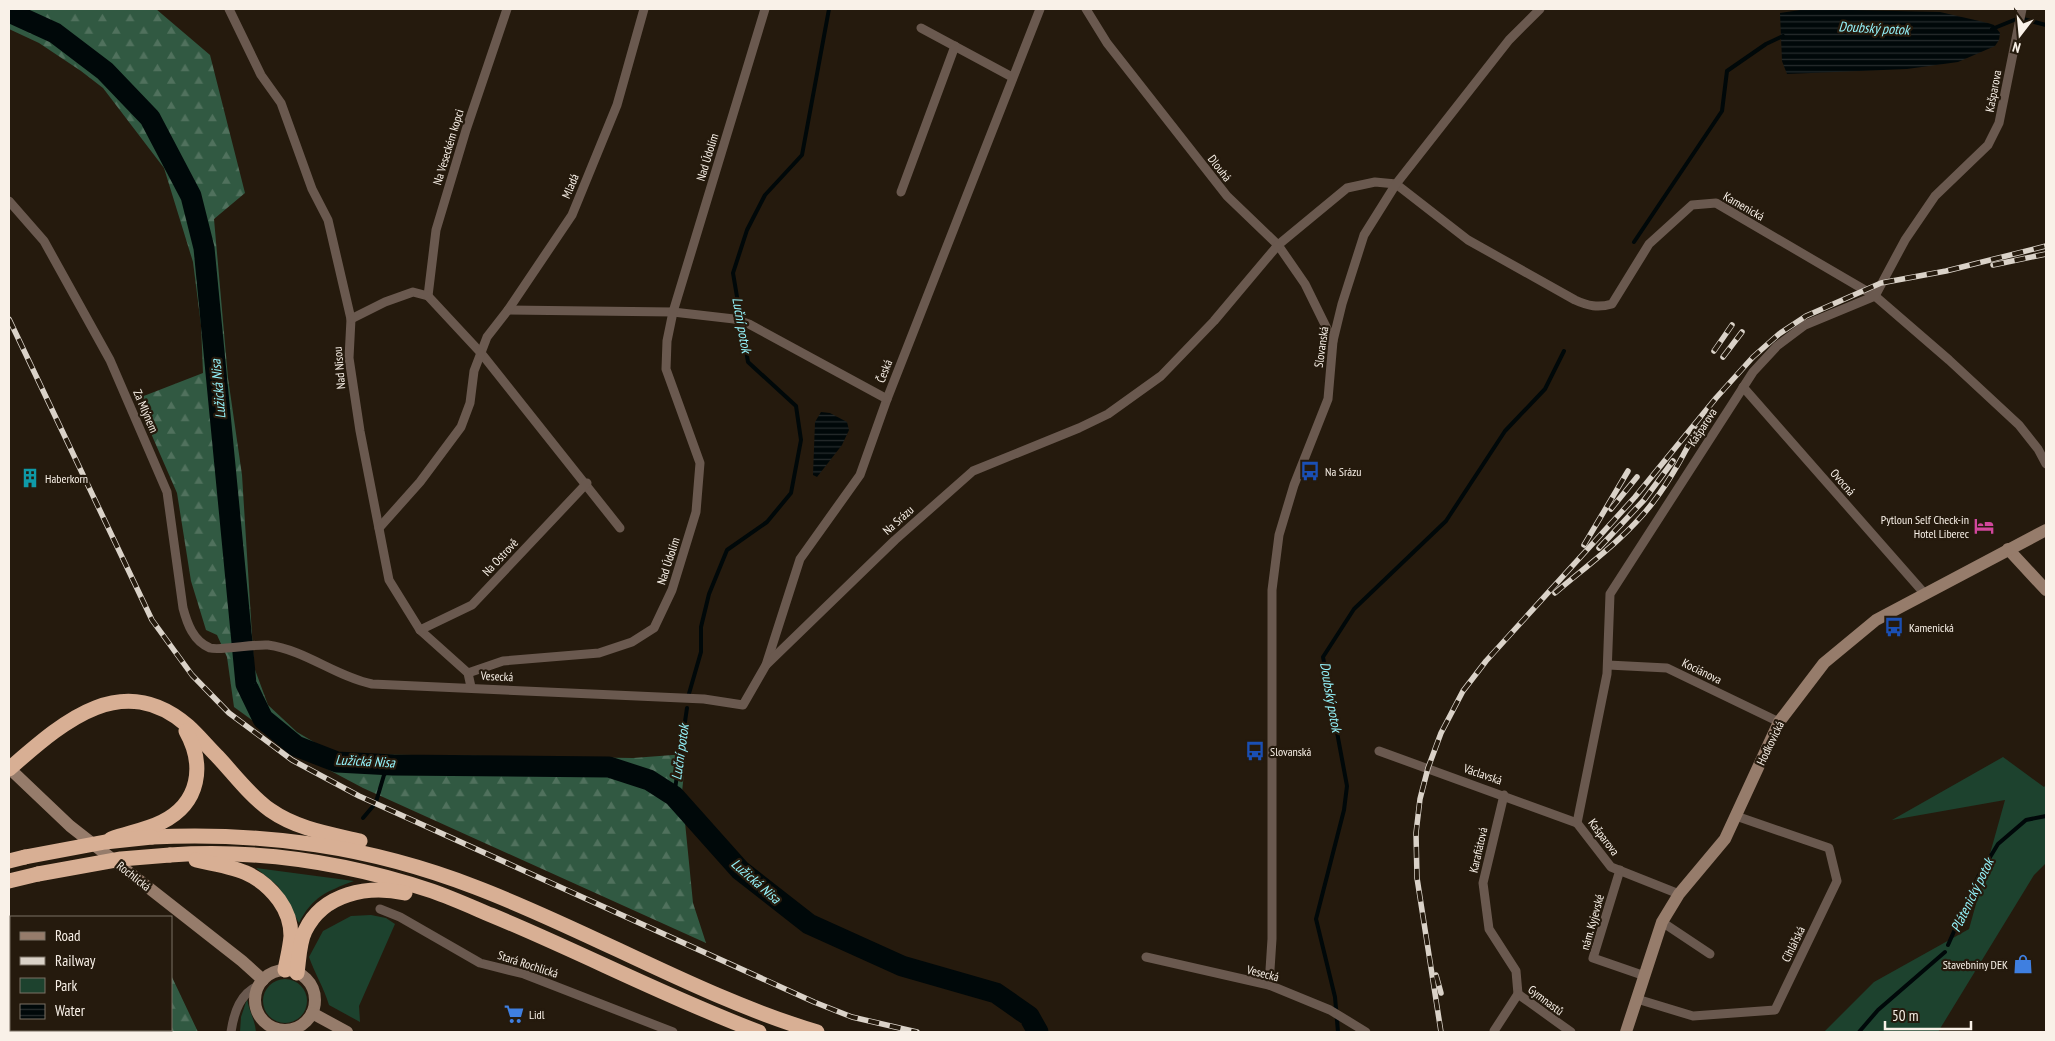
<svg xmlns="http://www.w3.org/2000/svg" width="2055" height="1041" font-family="'PT Sans Narrow',sans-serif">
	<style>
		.green { fill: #1d422e }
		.forest { fill: url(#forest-firs) }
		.water { fill: url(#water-rules) }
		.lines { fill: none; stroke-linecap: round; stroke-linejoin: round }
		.stream { stroke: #000809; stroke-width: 4 }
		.river { stroke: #000809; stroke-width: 21 }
		.street { stroke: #6a594f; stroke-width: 9 }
		.secondary { stroke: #967c6b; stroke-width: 12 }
		.highway { stroke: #d8af94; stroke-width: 15 }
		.rail-casing { stroke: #dad2c8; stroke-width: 5.5 }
		.rail { stroke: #251a0d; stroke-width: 4; stroke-dasharray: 11; stroke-linecap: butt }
		.highway-bridge { stroke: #d8af94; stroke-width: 15 }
		.labels { text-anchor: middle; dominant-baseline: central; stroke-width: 4.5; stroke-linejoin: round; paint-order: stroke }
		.street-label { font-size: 12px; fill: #f9f1e8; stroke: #251a0d }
		.poi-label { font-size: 12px; fill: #f9f1e8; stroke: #251a0d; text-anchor: start }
		.water-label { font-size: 14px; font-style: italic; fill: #95f4fc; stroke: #251a0d }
	</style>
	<defs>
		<pattern id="forest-firs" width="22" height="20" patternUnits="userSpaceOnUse" patternTransform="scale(1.25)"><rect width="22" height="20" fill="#315942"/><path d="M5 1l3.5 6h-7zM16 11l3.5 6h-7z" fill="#50715d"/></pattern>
		<pattern id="water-rules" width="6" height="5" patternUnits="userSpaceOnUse" patternTransform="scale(1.25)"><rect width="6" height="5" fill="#000809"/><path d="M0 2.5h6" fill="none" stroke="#262c2d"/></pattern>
	</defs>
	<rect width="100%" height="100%" fill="#251a0d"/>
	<g class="green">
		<polygon points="2003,757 2044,787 2046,785 2046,863 2034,875 1938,1032 1824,1032 1874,982 1969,929 2005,800 1892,820"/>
		<path d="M 256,868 L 354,881 C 327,891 312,897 299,923 L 278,886 Z"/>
		<path d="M 371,915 L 386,918 L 395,924 L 359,1006 L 360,1022 L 329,1005 C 324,988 315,974 309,957 L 323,931 L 351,916 Z"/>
		<circle cx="285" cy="1001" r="22"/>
		<path d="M 247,999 C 249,1011 255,1020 256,1032 L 240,1032 L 241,1017 Z"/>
	</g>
	<g class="forest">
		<polygon points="9,9 156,9 210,55 245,193 214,219 228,378 242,475 254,667 268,705 297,732 334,754 633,758 686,754 682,792 693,903 706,943 363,788 297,753 234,707 227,657 217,635 206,630 191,581 177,493 136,399 203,373 201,325 193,262 164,168 103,88 81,71 39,43 9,29"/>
		<polygon points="171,975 198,1032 77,1032 78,1030 171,1030"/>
	</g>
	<g class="water">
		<polygon points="1807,9 1940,12 1988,23 1994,25 2000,33 1999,40 1995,46 1958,62 1907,69 1787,74 1782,61 1780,13"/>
		<polygon points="821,412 830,413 847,422 849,430 842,445 817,477 813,475 815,422"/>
	</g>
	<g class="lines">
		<g class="stream">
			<polyline points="1992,29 2019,18 2046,25"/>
			<polyline points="1634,242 1722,111 1727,71 1766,44 1783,36"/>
			<polyline points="688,697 701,652 701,627 709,594 727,550 767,522 791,493 801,440 796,406 748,362 733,273 747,230 765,195 802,155 829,9"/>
			<polyline points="674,796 687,708"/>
			<polyline points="376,802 384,775 393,765"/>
			<polyline points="363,818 374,805"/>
			<polyline points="1948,945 1978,877 1998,844 2026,820 2046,816"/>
			<polyline points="1338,1032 1335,997 1316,919 1344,810 1347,786 1323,657 1354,609 1446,521 1505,431 1545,389 1564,351"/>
			<polyline points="1859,1032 1878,1010 1945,952"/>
		</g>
		<polyline class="river" points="9,12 55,33 105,71 150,118 191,196 204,248 246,684 263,719 296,746 337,762 393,765 609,767 649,780 674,796 740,870 809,924 902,966 996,993 1029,1016 1038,1032"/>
		<g class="street">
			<polyline points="229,9 261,75 281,103 312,189 328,220 351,319 349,358 360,431 389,580 420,630 468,673 471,687"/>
			<polyline points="1086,9 1107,43 1227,196 1278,245 1305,284 1333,341"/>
			<polyline points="921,28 1012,77"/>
			<path d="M 1396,184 L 1468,240 L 1575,300 C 1588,306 1598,308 1612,304 L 1649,244 L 1692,205 L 1716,203 L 1875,296 L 1949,360 L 2019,425 L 2038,449 L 2046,464"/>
			<polyline points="901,192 955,46"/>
			<path d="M 9,201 L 44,241 L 110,360 L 167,492 L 183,608 C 187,623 193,641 210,648 C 220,651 253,644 268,645 C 305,650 335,676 372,684 L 704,699 L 743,705 L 766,665 L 800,559 L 860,475 L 887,399 L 1040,9"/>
			<polyline points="428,296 436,230 466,130 507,9"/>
			<polyline points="508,310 673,312 734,319 749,324 887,399"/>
			<polyline points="351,319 385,302 413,292 428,296 481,353 620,528"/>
			<polyline points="1743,387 1924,593"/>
			<polyline points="379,528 420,482 461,427 470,403 474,371 487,337 508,310 572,215 617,105 644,9"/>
			<polyline points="420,630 472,605 587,483"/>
			<polyline points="766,665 895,540 973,471 1079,428 1108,414 1161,376 1214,321 1278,245 1347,188 1375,182 1396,184"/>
			<polyline points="1608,665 1667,668 1779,722"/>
			<polyline points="468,673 503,661 599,653 632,642 654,628 672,590 696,512 700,463 666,369 667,341 673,312 765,9"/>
			<polyline points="1379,751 1577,823"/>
			<polyline points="1504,795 1483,883 1489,929 1516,971 1518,994"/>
			<polyline points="1620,870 1593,958 1645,976"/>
			<polyline points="1679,894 1611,867 1577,823 1607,674 1610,594 1753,372 1777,346 1805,325 1875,296 1905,240 1935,196 1988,145 1999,123 2022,9"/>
			<polyline points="380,909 400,917 480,963 524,974 673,1032"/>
			<polyline points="1662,922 1710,954"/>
			<polyline points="1146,957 1269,985 1330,1010 1366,1032"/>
			<polyline points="1269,985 1272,939 1272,590 1279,535 1294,485 1328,399 1333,341 1342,304 1364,235 1396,184 1509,40 1540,9"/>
			<polyline points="1637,999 1693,1016 1775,1010 1837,881 1829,848 1736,816"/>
			<polyline points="1494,1031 1518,994 1571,1032"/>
			<path d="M 231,1032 C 234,1012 240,993 260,985"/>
		</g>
		<g class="secondary">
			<polyline points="2008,549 2046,590"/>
			<polyline points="9,768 70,826 242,961 263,980"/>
			<circle cx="285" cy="1000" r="30"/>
			<polyline points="312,1013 347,1032"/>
			<polyline points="1626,1032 1662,922 1679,894 1725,839 1779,722 1824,663 1876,620 2046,530"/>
		</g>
		<g class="highway">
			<path d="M 9,769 C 61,724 121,668 188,726 C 198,735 207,746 217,756 C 234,774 250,796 270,810 C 297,829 330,834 360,841"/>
			<path d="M 152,837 C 266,832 369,846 475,887 C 591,931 698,996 817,1032"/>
			<path d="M 111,839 C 127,833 146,830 162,822 C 200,803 205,765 186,731"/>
			<path d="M 170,855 C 258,849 348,863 432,891 C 452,898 472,907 491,915 C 581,952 668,998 759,1032"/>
			<path d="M 196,860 C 231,867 257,870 279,900 C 287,911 291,923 291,936 C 290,948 287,959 285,970"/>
			<polyline points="9,861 25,857"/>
			<polyline points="9,881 38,874"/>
			<path d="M 297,973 C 299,960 299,943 305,931 C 323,893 368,885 405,893"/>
		</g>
		<defs>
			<g id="rail">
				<polyline points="1993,265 2046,254"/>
				<polyline points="9,319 152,620 192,675 229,713 292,760 359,796 814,1002 852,1017 917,1032"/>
				<polyline points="1714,351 1732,325"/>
				<polyline points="1723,357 1742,332"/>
				<polyline points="1611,509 1637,477"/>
				<polyline points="1584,545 1628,471"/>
				<polyline points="1599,548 1644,500 1673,461"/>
				<path d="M 1555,593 C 1589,564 1627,537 1654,501 C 1671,479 1684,454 1697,429"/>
				<polyline points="1436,975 1441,993"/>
				<polyline points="1441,1032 1417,878 1416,833 1420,799 1428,768 1441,733 1463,691 1486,661 1635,497 1716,398 1753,357 1779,334 1806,316 1881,283 1946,271 2046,246"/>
			</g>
		</defs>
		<use href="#rail" class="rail-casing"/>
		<use href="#rail" class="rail"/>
		<g class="highway-bridge">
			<polyline points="25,857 105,842 152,837"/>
			<polyline points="38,874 121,859 170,855"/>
		</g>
	</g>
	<defs>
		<symbol id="bus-bare" viewBox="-9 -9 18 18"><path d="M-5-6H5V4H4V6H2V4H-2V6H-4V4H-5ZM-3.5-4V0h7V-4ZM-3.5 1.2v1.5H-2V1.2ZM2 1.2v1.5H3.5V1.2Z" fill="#1a4fb4" stroke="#251a0d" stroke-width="2.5" paint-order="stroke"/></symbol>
		<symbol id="building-bare" viewBox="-9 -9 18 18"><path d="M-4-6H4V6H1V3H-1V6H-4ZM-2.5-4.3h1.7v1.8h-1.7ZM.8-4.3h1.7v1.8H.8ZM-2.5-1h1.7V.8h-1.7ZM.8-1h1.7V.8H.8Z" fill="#0f9aa8" stroke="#251a0d" stroke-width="2.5" paint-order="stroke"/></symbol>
		<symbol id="hotel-bare" viewBox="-9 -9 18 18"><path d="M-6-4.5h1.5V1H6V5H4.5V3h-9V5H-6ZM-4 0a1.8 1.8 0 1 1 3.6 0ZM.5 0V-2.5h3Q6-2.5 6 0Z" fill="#d1479c" stroke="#251a0d" stroke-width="2.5" paint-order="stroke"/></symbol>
		<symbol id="shop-bare" viewBox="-9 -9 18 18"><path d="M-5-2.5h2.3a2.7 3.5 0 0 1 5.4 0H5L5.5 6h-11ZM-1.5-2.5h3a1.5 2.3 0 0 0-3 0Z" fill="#3f7fe0" stroke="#251a0d" stroke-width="2.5" paint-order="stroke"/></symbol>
		<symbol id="supermarket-bare" viewBox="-9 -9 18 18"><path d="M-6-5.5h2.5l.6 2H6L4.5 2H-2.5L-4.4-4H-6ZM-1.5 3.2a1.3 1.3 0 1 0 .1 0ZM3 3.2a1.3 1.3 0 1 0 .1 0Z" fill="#3f7fe0" stroke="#251a0d" stroke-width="2.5" paint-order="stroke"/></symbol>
	</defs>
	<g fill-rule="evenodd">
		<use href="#bus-bare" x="1296" y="457" width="28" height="28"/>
		<use href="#building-bare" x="16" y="464" width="28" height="28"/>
		<use href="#hotel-bare" x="1970" y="512" width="28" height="28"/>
		<use href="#bus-bare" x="1880" y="613" width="28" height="28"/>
		<use href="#bus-bare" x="1241" y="737" width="28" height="28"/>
		<use href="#shop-bare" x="2009" y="950" width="28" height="28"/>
		<use href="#supermarket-bare" x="500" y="1000" width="28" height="28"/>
	</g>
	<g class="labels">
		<g class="street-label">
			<text transform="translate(1993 91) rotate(-79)">Kašparova</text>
			<text transform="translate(448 147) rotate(-73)">Na Veseckém kopci</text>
			<text transform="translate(707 157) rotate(-73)">Nad Údolím</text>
			<text transform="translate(1220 168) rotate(52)">Dlouhá</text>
			<text transform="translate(570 186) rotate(-67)">Mladá</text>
			<text transform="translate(1744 206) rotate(30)">Kamenická</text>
			<text transform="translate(1321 347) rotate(-82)">Slovanská</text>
			<text transform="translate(339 368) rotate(-95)">Nad Nisou</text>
			<text transform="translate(884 371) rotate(-69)">Česká</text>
			<text transform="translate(146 411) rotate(67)">Za Mlýnem</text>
			<text transform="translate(1702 427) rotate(-57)">Kašparova</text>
			<text transform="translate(1843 482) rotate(49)">Ovocná</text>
			<text transform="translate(898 520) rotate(-42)">Na Srázu</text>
			<text transform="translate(500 557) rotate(-47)">Na Ostrově</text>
			<text transform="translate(668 561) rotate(-72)">Nad Údolím</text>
			<text transform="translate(1702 671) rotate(26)">Kociánova</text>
			<text transform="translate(497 676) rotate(3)">Vesecká</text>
			<text transform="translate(1770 743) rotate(-64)">Hodkovická</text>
			<text transform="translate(1483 774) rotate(19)">Václavská</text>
			<text transform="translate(1604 837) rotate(53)">Kašparova</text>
			<text transform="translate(1478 850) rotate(-77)">Karafiátová</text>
			<text transform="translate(134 876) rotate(38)">Rochlická</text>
			<text transform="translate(1592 922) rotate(-74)">nám. Kyjevské</text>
			<text transform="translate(1793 944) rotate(-64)">Cihlářská</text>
			<text transform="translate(528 964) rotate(18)">Stará Rochlická</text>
			<text transform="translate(1263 973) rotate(15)">Vesecká</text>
			<text transform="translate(1546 1000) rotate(37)">Gymnastů</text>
		</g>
		<g class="poi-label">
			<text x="1325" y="471">Na Srázu</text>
			<text x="45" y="478">Haberkorn</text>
			<text x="1969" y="519" text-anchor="end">Pytloun Self Check-in<tspan x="1969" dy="14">Hotel Liberec</tspan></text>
			<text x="1909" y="627">Kamenická</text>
			<text x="1270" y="751">Slovanská</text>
			<text x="2008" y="964" text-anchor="end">Stavebniny DEK</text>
			<text x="529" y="1014">Lidl</text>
		</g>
		<g class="water-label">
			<text transform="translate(1874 28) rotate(3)">Doubský potok</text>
			<text transform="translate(742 325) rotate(80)">Luční potok</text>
			<text transform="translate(218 389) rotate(-95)">Lužická Nisa</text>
			<text transform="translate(1331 697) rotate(80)">Doubský potok</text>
			<text transform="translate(680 752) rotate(-82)">Luční potok</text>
			<text transform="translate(365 761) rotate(3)">Lužická Nisa</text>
			<text transform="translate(756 881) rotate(41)">Lužická Nisa</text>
			<text transform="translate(1972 895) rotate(-64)">Plátenický potok</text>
		</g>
	</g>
	<rect width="2055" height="1041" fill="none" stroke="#f9f1e8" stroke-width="20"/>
	<rect x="10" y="916" width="162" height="115" fill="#251a0d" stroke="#7a7065"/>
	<rect x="20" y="932" width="25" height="8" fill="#967c6b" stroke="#7a7065"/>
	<text x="55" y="941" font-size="15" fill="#f9f1e8">Road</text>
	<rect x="20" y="957" width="25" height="8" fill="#dad2c8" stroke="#7a7065"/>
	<text x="55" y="966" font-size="15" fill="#f9f1e8">Railway</text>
	<rect x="20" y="978" width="25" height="15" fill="#1d422e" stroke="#7a7065"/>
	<text x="55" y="991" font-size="15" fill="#f9f1e8">Park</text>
	<rect x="20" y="1004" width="25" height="15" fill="url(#water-rules)" stroke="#7a7065"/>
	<text x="55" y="1016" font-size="15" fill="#f9f1e8">Water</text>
	<g transform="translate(2020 35) rotate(196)" stroke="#251a0d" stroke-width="4" paint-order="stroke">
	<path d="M0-4L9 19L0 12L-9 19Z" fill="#f9f1e8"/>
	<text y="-8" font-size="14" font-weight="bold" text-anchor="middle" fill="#f9f1e8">N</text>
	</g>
	<path d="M1885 1021v8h86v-8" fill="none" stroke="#f9f1e8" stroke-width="2.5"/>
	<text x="1892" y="1021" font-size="15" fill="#f9f1e8" stroke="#251a0d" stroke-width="4" paint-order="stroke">50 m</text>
</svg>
